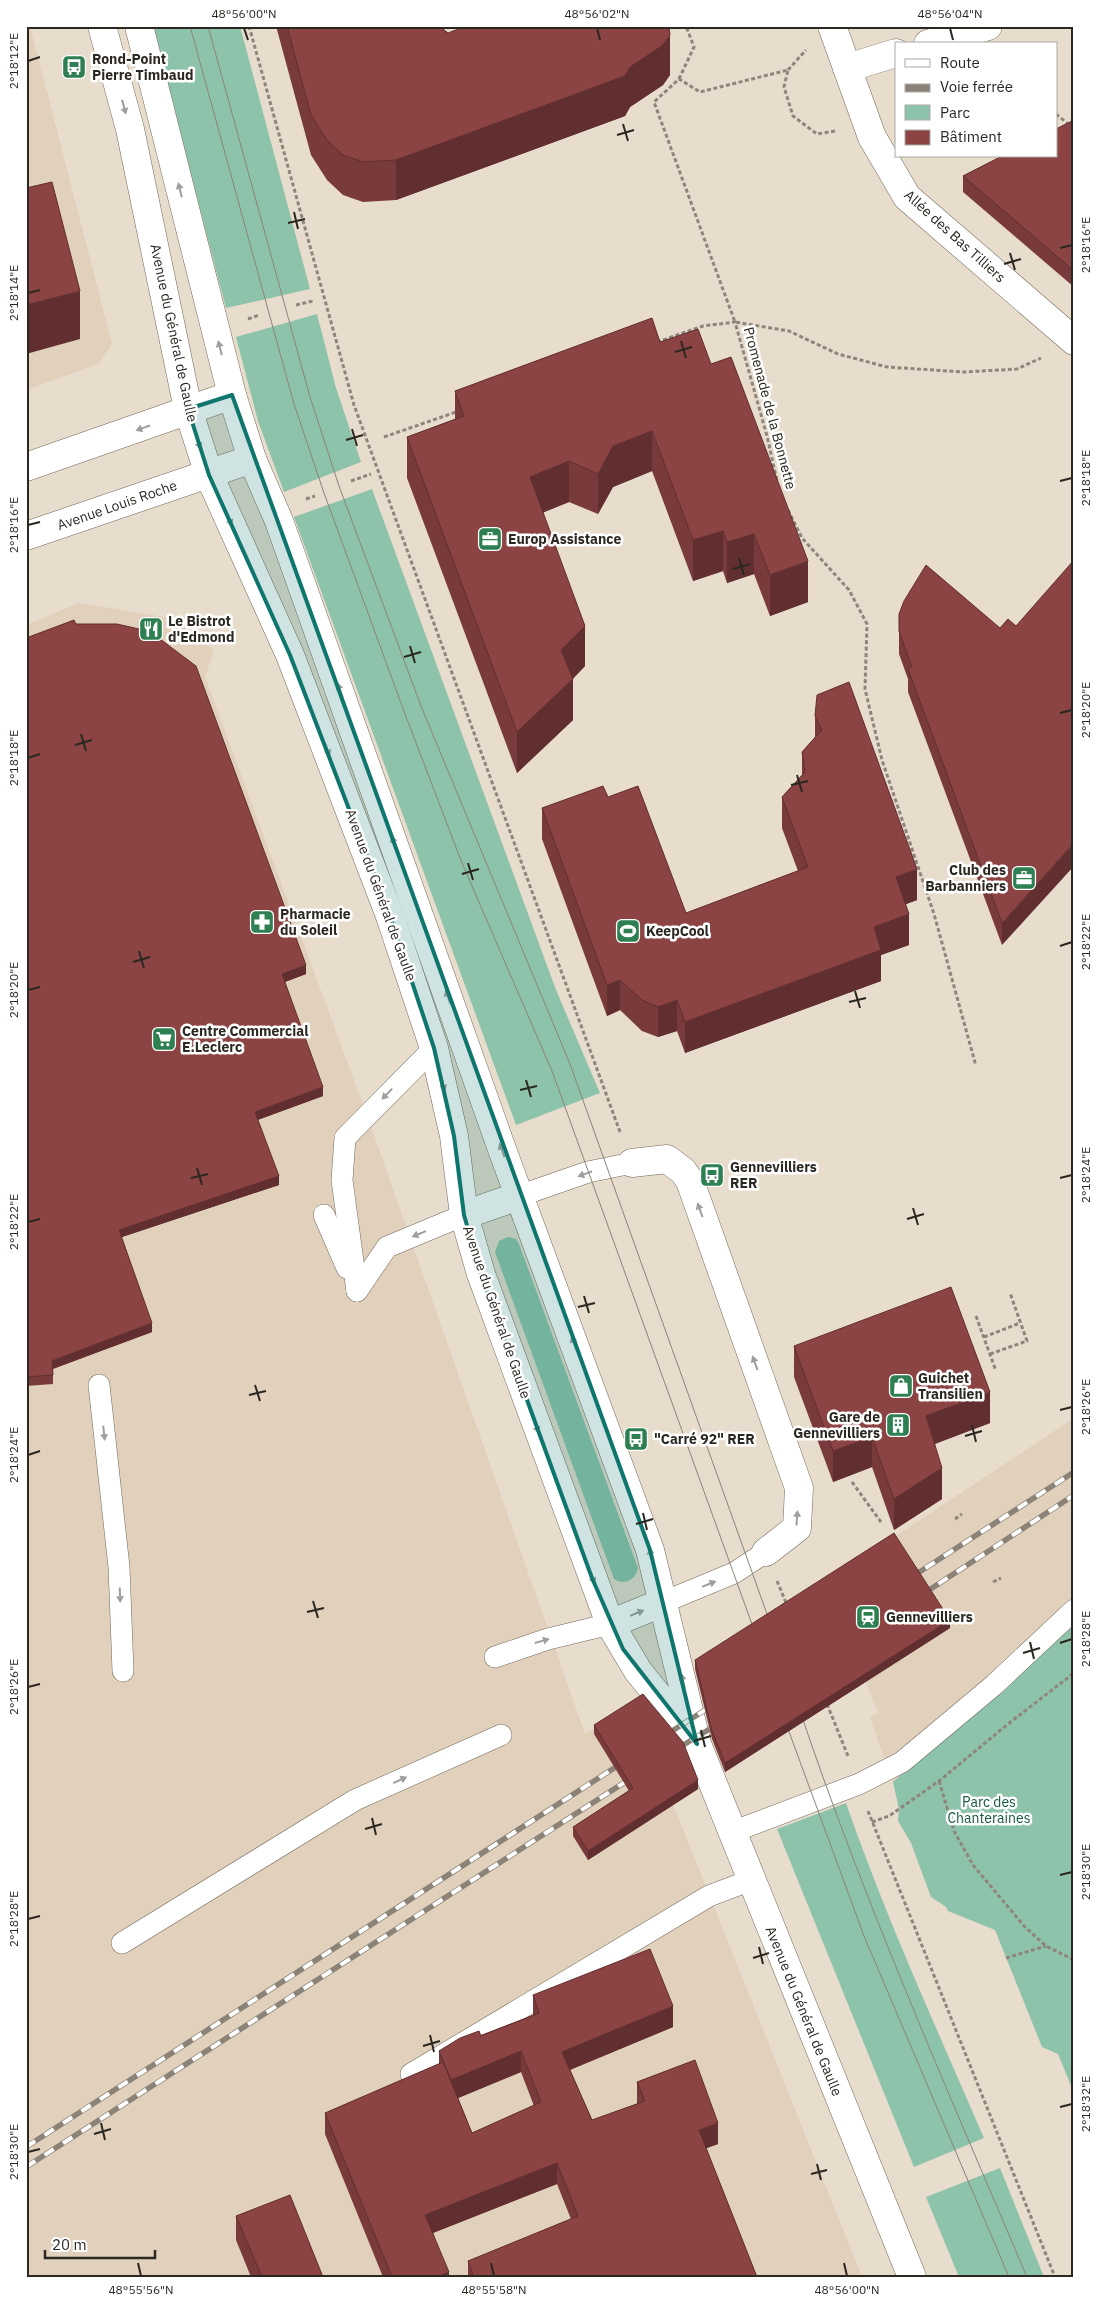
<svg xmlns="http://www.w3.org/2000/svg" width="1100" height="2303" font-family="'IBM Plex Sans',sans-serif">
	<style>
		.built { fill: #e1d0bb }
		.green { fill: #8ec3ab }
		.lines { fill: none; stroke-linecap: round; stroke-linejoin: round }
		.service-casing { stroke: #72685b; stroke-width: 22 }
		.minor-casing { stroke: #72685b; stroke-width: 29 }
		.secondary-casing { stroke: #72685b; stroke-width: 29 }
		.path { stroke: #8e867b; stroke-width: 3; stroke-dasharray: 4 2.5; stroke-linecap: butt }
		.service { stroke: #fff; stroke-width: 21 }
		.minor { stroke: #fff; stroke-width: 28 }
		.secondary { stroke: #fff; stroke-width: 28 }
		.tram { stroke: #8b8378; stroke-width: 1 }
		.rail-casing { stroke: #8b8378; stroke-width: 5.5 }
		.rail { stroke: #fff; stroke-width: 4; stroke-dasharray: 11; stroke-linecap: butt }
		.wall { fill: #783a3a; fill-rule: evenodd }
		.shaded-wall { fill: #612f2f }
		.building { fill: #8b4343; stroke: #612f2f }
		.oneway { fill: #a09e9b }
		.marked { fill: #0f766e; fill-opacity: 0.2; stroke: #0f766e; stroke-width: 4; stroke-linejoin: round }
		.ticks { fill: none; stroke: #2b2721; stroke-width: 2 }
		.labels { text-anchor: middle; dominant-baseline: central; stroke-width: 5; stroke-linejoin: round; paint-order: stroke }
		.poi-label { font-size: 14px; font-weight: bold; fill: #2b2721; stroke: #fff; text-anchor: start }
		.street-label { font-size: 14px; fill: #2b2721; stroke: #fff }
		.park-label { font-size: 14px; fill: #165941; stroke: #fff }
		.neatline { fill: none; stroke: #2b2721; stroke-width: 2 }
		.ticks-label { font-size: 12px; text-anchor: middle; fill: #2b2721 }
	</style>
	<rect width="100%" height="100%" fill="#e8dccd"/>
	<g class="built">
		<polygon points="26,26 30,26 112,344 98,364 26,390"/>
		<polygon points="79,603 171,618 214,650 205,677 368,1118 585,1734 633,1704 862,2277 26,2277 26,625"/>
		<polygon points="1074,1418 1074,1619 893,1782 870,1718 878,1712 825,1583"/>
	</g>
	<g class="green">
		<polygon points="152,26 240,26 310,289 226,308"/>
		<polygon points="317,314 336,388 361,462 284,492 258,421 236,337"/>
		<polygon points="372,489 556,990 600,1093 516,1125 294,517"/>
		<path d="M 508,1237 L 516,1239 L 519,1244 L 638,1568 C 636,1580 624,1586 614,1579 L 495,1252 L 499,1241 Z"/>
		<polygon points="1074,1619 1074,2093 1058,2054 1042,2047 995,1930 948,1911 946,1907 931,1897 911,1843 898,1821 899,1809 893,1782"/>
		<path d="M 846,1803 C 886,1918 936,2027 984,2138 L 914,2167 L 777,1829 Z"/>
		<polygon points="1000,2168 1044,2277 959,2277 926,2197"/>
	</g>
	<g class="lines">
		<defs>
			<g id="service">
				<polyline points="519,1196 588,1172 632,1163"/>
				<polyline points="324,1215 347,1268"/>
				<polyline points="357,1291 342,1180 345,1138 434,1048"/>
				<polyline points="357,1291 387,1247 464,1215"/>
				<polyline points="99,1385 119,1567 123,1671"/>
				<polyline points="664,1602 734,1573 766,1552"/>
				<polyline points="495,1657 548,1639 610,1624"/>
				<polyline points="732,1832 859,1784 902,1762 994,1685 1074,1610"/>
				<polyline points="122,1943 355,1800 501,1735"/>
				<polyline points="411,2074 709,1896 751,1880"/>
			</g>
			<g id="minor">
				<polyline points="832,26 872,137 907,197 1074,341"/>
				<polyline points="928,44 988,26"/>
				<polyline points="847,68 896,53"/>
				<polyline points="632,1163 667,1159 683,1171 690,1181 799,1488 797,1528 766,1552"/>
			</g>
			<g id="secondary">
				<polyline points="102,26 130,129 188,409 209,475 290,655 390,916 434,1048 454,1136 464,1215 481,1274 610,1624 638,1671 693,1739"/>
				<polyline points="139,26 232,395 252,459 279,521 503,1152 650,1550 697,1744 912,2277"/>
				<polyline points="26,467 232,395"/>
				<polyline points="26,536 252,459"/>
				<polyline points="464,1215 519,1196"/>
				<polyline points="610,1624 664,1602"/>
			</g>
		</defs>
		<use href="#service" class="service-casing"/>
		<use href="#minor" class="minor-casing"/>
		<use href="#secondary" class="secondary-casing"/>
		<g class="path">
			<polyline points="249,26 354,405 620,1132"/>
			<polyline points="788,70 806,50"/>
			<polyline points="679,79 694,47 686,26"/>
			<polyline points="1056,114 1074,129"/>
			<polyline points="835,131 817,134 793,116 784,87 788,70 700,92 679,79 654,102 735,322 789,331 838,354 887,367 964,372 1017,369 1041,358"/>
			<polyline points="296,305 313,301"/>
			<polyline points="248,319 259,315"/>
			<polyline points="657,342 703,326 735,322 767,436 777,481"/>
			<polyline points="384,437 459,411"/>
			<polyline points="351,481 371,474"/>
			<polyline points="306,499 315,496"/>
			<polyline points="788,510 802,538 849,590 867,624 865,689 882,760 934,914 976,1066"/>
			<polyline points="976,1316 996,1371"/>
			<polyline points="984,1337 1020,1323"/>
			<polyline points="990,1354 1027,1341 1010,1293"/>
			<polyline points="852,1482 881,1522"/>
			<polyline points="955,1519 962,1514"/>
			<polyline points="777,1581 787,1605"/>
			<polyline points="993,1582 1001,1578"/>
			<polyline points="827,1704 848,1756"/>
			<polyline points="939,1781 954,1831 973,1865 1024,1926 1046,1946 1074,1960"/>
			<polyline points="868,1811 1055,2277"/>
			<polyline points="872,1822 889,1816 939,1781 1008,1724 1074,1673"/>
			<polyline points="1006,1958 1046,1946"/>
		</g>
		<use href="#service" class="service"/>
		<use href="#minor" class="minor"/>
		<use href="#secondary" class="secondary"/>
		<g class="tram">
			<polyline points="190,26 294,404 324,493 405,714 462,863 552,1071 757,1638"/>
			<polyline points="208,26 310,397 339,486 421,706 570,1064 772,1628"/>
			<path d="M 799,1708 C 864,1902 947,2089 1027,2277"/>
			<polyline points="784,1718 864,1936 1009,2277"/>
		</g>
		<defs>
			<g id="rail">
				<polyline points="907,1580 1074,1472"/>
				<polyline points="920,1596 1074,1495"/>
				<polyline points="661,1738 716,1703"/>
				<polyline points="672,1752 721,1722"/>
				<polyline points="26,2147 625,1761"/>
				<polyline points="26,2167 636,1775"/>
			</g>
		</defs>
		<use href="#rail" class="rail-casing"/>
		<use href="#rail" class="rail"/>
	</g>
	<g class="wall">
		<polygon points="276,26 439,26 448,33 670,75 663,85 630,107 625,116 396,200 363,202 343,195 327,180 311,155"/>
		<polygon points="1074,120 1074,287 963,192 963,176"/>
		<polygon points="660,342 711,364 808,602 770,616 754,574 727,583 723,571 693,581 652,471 613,487 598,514 569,502 543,512 585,666 573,679 573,720 517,773 407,478 407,437 455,419 455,391"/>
		<polygon points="899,614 1000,628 1008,619 1002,945 908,692 908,679 899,654"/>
		<polygon points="76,624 306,974 285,982 323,1096 257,1120 279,1185 122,1237 152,1332 53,1369 53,1384 26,1386 26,638"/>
		<polygon points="815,716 917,900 906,904 909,945 881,955 881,981 685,1053 677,1031 658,1037 642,1031 620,1010 607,1016 542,839 542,808 608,797 686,913 798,871 782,828 782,797 802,775 802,752 815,737"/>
		<polygon points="794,1346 990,1423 935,1444 942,1499 894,1530 872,1467 833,1482 794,1377"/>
		<polygon points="950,1628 725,1772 712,1739 695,1669 695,1660"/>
		<polygon points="594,1725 698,1789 588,1860 573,1836 573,1827 629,1791 594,1734"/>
		<path d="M 533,1995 L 673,2027 L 570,2070 L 592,2120 L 637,2104 L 637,2082 L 718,2144 L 706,2148 L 757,2277 L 468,2277 L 468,2261 L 571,2219 L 557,2184 L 433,2233 L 449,2277 L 383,2277 L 325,2134 L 325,2113 L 439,2064 L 439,2051 L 533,2015 ZM 521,2072 L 534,2106 L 472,2133 L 458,2098 Z"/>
		<polygon points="236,2216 323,2277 251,2277 236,2240"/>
	</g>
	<g class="shaded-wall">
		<polygon points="670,35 670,75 663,85 630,107 625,116 396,200 396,160 630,67"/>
		<polygon points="80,291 80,339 26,354 26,305"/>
		<polygon points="652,431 652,471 613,487 598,514 598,474 613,446"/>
		<polygon points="569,461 569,502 530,518 530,477"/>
		<polygon points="723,531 723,571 693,581 693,540"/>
		<polygon points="754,534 754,574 727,583 727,542"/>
		<polygon points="808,561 808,602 770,616 770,575"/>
		<polygon points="585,626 585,666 563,688 573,679 573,720 517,773 517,732 561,650"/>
		<polygon points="1074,843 1074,866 1002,945 1002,923"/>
		<polygon points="917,869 917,900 896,908 896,877"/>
		<polygon points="909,914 909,945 881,955 881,981 685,1053 685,1022 874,927"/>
		<polygon points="306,965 306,974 282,983 282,974"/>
		<polygon points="620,980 620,1010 607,1016 607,985"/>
		<polygon points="677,1000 677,1031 658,1037 658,1007"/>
		<polygon points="323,1087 323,1096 255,1121 255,1112"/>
		<polygon points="279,1176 279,1185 119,1238 119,1230"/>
		<polygon points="152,1323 152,1332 52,1369 52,1361"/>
		<polygon points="990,1392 990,1423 926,1447 926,1416"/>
		<polygon points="872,1437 872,1467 833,1482 833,1451"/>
		<polygon points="942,1468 942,1499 894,1530 894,1499"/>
		<polygon points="950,1620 950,1628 725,1772 725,1763"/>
		<polygon points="698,1780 698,1789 588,1860 588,1851"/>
		<polygon points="673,2006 673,2027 562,2073 562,2052"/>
		<polygon points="521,2051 521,2072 451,2101 451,2080"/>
		<polygon points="718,2123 718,2144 699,2151 699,2130"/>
		<polygon points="557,2163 557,2184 425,2236 425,2215"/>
		<polygon points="449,2272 449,2277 437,2277"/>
	</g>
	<g class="building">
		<polygon points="287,26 439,26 448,33 466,26 669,26 670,35 663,45 630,67 625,76 396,160 363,162 343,155 327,140 311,115"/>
		<polygon points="1074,120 1074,271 963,176 1002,156 1056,156 1056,129"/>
		<polygon points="52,182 80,291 26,305 26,188"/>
		<polygon points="652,318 660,342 698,329 711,364 731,357 808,561 770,575 754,534 727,542 723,531 693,540 652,431 613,446 598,474 569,461 530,477 585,626 561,650 573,679 517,732 407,437 464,416 455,391"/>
		<polygon points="1074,560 1074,843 1002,923 908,669 912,667 899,631 899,614 904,601 926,565 1000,628 1008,619 1016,626"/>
		<polygon points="74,620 76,624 117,624 139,629 156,636 196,666 306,965 282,974 323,1087 255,1112 279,1176 119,1230 152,1323 52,1361 53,1375 26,1377 26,638"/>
		<polygon points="849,682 917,869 896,877 909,914 874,927 881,950 685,1022 677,1000 658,1007 642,1000 620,980 607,985 542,808 603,786 608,797 638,786 686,913 808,867 782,797 805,772 802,752 822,730 815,716 817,695"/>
		<polygon points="951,1287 990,1392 926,1416 942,1468 894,1499 872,1437 833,1451 794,1346"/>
		<polygon points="894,1533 950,1620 725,1763 712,1731 695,1660"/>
		<polygon points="643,1694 683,1742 698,1780 588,1851 573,1827 633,1788 594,1725"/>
		<polygon points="650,1949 673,2006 562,2052 592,2120 645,2101 637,2082 695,2060 718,2123 699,2130 757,2277 474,2277 468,2261 578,2216 557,2163 425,2215 449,2272 437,2277 392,2277 325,2113 443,2062 472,2133 541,2102 521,2051 451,2080 439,2051 460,2038 479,2031 481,2036 539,2013 533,1995"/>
		<polygon points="290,2195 323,2277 262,2277 236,2216"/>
	</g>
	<defs><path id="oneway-solid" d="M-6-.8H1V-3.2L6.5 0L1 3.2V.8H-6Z" transform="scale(1.25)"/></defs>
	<g class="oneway">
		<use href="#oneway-solid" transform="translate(124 107) rotate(75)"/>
		<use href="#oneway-solid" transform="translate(180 190) rotate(-104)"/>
		<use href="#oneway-solid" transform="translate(220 348) rotate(-104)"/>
		<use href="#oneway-solid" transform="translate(143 428) rotate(161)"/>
		<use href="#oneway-solid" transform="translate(198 442) rotate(72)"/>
		<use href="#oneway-solid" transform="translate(229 519) rotate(65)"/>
		<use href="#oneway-solid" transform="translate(340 690) rotate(-110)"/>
		<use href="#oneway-solid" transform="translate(327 749) rotate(68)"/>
		<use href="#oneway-solid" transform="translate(394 843) rotate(-109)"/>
		<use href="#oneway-solid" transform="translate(448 997) rotate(-109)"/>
		<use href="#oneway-solid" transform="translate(443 1084) rotate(77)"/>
		<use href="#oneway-solid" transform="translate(387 1094) rotate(134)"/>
		<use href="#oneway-solid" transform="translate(502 1150) rotate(-110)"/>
		<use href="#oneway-solid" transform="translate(585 1174) rotate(161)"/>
		<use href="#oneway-solid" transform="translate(700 1210) rotate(-110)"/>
		<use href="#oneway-solid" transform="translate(419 1234) rotate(158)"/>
		<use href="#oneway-solid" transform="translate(574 1343) rotate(-110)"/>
		<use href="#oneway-solid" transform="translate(755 1363) rotate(-110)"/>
		<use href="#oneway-solid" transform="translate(536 1426) rotate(70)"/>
		<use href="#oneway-solid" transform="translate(104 1433) rotate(84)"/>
		<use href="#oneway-solid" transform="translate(797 1518) rotate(-86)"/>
		<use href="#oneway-solid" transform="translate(651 1555) rotate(-106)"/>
		<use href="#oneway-solid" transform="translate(592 1577) rotate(69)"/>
		<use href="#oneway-solid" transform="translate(709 1584) rotate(-22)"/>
		<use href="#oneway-solid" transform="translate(120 1595) rotate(88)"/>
		<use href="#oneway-solid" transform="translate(637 1613) rotate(-22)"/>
		<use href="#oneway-solid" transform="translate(542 1641) rotate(-16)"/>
		<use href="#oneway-solid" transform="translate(683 1681) rotate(-103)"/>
		<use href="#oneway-solid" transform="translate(400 1780) rotate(-24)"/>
	</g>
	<path class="marked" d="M 232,395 L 650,1550 L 697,1744 L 623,1649 L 592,1578 L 481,1274 L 464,1215 L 454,1136 L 434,1048 L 390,916 L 290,655 L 209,475 L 188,409 Z"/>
	<path class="ticks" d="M 244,28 L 248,40M 597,28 L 600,40M 950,28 L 953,40M 28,61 L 40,57M 623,124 L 628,141M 617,135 L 634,130M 294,212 L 298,229M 288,223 L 305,219M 1060,248 L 1072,245M 1010,253 L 1015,270M 1004,264 L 1021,259M 28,293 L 40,290M 681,341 L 686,358M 675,352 L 692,347M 352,429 L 357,446M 346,440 L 363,435M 1060,481 L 1072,478M 28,525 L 40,522M 739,558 L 744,575M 733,569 L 750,564M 410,646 L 415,663M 404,657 L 421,652M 1060,713 L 1072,710M 81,734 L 86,751M 75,745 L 92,740M 28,758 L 40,754M 797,775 L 802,792M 791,785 L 808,781M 468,863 L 473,880M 462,874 L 479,869M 1060,946 L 1072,942M 139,951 L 144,968M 133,962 L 150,957M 28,990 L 40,987M 855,991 L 860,1008M 849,1002 L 866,998M 526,1080 L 531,1097M 520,1090 L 537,1086M 197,1168 L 202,1185M 191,1178 L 208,1174M 1060,1178 L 1072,1175M 913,1208 L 918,1225M 907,1219 L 924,1214M 28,1222 L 40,1219M 584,1296 L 589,1313M 578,1307 L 595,1303M 255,1385 L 260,1401M 249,1395 L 266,1391M 1060,1410 L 1072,1407M 972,1425 L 976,1442M 965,1436 L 982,1431M 28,1455 L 40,1451M 643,1513 L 647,1530M 636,1524 L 653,1519M 313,1601 L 318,1618M 307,1612 L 324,1608M 1030,1642 L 1034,1659M 1060,1643 L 1072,1639M 1023,1653 L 1040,1648M 28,1687 L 40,1684M 701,1730 L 705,1747M 694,1741 L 711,1736M 372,1818 L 376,1835M 365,1829 L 382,1824M 1060,1875 L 1072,1872M 28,1919 L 40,1916M 759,1947 L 763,1964M 753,1958 L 769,1953M 430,2035 L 434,2052M 423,2046 L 440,2041M 1060,2107 L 1072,2104M 101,2123 L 105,2140M 94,2134 L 111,2129M 28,2152 L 40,2149M 817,2164 L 821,2180M 811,2174 L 827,2170M 138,2263 L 141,2276M 491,2263 L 494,2276M 844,2263 L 847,2276"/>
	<defs>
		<symbol id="bus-square" viewBox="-11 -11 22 22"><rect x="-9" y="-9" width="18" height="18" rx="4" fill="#2e8052" stroke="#fff"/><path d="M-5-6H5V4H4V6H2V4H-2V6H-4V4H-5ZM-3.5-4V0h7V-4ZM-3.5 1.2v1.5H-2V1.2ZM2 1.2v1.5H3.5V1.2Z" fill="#fff"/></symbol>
		<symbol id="office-square" viewBox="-11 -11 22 22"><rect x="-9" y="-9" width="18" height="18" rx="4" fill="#2e8052" stroke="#fff"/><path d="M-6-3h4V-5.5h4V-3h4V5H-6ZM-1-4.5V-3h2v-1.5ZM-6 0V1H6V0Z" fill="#fff"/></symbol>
		<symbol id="restaurant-square" viewBox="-11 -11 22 22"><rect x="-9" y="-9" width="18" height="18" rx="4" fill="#2e8052" stroke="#fff"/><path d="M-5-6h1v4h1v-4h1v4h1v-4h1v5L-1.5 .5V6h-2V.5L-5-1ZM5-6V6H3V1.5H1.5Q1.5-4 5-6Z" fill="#fff"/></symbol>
		<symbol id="pharmacy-square" viewBox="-11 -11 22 22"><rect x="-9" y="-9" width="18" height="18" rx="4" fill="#2e8052" stroke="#fff"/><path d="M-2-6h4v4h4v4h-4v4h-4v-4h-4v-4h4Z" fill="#fff"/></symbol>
		<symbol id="stadium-square" viewBox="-11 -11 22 22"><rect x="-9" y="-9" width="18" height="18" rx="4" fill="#2e8052" stroke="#fff"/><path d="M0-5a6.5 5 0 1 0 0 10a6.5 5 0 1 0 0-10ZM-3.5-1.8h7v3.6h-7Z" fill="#fff"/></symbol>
		<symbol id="supermarket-square" viewBox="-11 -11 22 22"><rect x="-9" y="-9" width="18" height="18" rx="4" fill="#2e8052" stroke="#fff"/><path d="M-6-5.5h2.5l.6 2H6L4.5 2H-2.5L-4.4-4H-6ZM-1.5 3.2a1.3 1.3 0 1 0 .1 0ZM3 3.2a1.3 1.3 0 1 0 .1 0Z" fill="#fff"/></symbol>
		<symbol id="shop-square" viewBox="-11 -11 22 22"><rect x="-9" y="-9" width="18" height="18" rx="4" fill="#2e8052" stroke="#fff"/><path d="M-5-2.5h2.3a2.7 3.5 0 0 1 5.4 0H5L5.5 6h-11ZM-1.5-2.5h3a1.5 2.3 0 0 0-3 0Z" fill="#fff"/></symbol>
		<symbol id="building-square" viewBox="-11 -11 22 22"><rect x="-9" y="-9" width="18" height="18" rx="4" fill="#2e8052" stroke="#fff"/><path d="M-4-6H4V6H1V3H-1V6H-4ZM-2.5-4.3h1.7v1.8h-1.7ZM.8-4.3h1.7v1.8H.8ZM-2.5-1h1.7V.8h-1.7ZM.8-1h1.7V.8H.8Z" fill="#fff"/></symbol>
		<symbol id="station-square" viewBox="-11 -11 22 22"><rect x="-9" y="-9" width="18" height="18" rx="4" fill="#2e8052" stroke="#fff"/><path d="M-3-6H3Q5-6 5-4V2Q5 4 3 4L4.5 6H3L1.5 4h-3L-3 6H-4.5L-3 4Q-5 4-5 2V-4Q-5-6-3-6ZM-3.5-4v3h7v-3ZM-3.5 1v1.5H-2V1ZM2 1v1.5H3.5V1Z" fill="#fff"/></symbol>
	</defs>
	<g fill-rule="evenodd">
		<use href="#bus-square" x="60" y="53" width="28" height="28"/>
		<use href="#office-square" x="476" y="525" width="28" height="28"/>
		<use href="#restaurant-square" x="137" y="615" width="28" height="28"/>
		<use href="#office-square" x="1010" y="864" width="28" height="28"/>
		<use href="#pharmacy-square" x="248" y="908" width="28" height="28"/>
		<use href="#stadium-square" x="614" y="917" width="28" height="28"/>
		<use href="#supermarket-square" x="150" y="1025" width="28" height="28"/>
		<use href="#bus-square" x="698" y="1161" width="28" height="28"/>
		<use href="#shop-square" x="887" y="1372" width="28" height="28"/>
		<use href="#building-square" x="884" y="1411" width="28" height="28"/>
		<use href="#bus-square" x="622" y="1425" width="28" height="28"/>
		<use href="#station-square" x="854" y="1603" width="28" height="28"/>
	</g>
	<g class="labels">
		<g class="poi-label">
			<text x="92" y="59">Rond-Point<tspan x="92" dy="16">Pierre Timbaud</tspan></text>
			<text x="508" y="539">Europ Assistance</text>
			<text x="168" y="621">Le Bistrot<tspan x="168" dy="16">d'Edmond</tspan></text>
			<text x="1006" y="870" text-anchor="end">Club des<tspan x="1006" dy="16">Barbanniers</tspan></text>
			<text x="280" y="914">Pharmacie<tspan x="280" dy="16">du Soleil</tspan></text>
			<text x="646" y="931">KeepCool</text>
			<text x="182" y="1031">Centre Commercial<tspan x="182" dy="16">E.Leclerc</tspan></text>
			<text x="730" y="1167">Gennevilliers<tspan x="730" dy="16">RER</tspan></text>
			<text x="918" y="1378">Guichet<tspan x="918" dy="16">Transilien</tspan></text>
			<text x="880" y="1417" text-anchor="end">Gare de<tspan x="880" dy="16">Gennevilliers</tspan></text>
			<text x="654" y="1439">"Carré 92" RER</text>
			<text x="886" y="1617">Gennevilliers</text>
		</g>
		<g class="street-label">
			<text transform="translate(955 236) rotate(42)">Allée des Bas Tilliers</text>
			<text transform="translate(174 333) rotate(78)">Avenue du Général de Gaulle</text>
			<text transform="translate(770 408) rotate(75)">Promenade de la Bonnette</text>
			<text transform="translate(117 505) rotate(-19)">Avenue Louis Roche</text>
			<text transform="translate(381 895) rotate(70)">Avenue du Général de Gaulle</text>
			<text transform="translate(497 1312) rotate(71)">Avenue du Général de Gaulle</text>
			<text transform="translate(804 2011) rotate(68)">Avenue du Général de Gaulle</text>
		</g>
		<g class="park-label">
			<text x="989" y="1802">Parc des<tspan x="989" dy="16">Chanteraines</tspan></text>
		</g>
	</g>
	<rect width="1100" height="2303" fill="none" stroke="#ffffff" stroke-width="55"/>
	<rect x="895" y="42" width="162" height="115" fill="#ffffff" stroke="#aaa9a6"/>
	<rect x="905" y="59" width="25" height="8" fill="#ffffff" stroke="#aaa9a6"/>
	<text x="940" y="68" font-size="15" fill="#2b2721">Route</text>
	<rect x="905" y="84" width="25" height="8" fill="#8b8378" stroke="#aaa9a6"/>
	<text x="940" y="92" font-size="15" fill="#2b2721">Voie ferrée</text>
	<rect x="905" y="105" width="25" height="15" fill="#8ec3ab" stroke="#aaa9a6"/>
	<text x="940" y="118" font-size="15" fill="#2b2721">Parc</text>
	<rect x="905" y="130" width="25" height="15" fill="#8b4343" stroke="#aaa9a6"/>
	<text x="940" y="142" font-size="15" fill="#2b2721">Bâtiment</text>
	<path d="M45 2250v8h110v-8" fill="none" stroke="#2b2721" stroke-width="2.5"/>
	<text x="52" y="2250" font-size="15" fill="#2b2721" stroke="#ffffff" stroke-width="4" paint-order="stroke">20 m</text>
	<rect x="28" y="28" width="1044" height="2248" class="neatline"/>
	<g class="ticks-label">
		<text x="244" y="18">48°56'00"N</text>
		<text x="597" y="18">48°56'02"N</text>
		<text x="950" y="18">48°56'04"N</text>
		<text transform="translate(14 61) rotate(-90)" y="4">2°18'12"E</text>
		<text transform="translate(1086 245) rotate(-90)" y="4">2°18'16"E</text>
		<text transform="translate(14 293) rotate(-90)" y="4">2°18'14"E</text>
		<text transform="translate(1086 478) rotate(-90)" y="4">2°18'18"E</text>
		<text transform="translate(14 525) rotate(-90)" y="4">2°18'16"E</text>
		<text transform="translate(1086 710) rotate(-90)" y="4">2°18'20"E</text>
		<text transform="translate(14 758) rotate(-90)" y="4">2°18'18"E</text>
		<text transform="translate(1086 942) rotate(-90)" y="4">2°18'22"E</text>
		<text transform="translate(14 990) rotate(-90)" y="4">2°18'20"E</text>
		<text transform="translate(1086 1175) rotate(-90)" y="4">2°18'24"E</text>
		<text transform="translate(14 1222) rotate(-90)" y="4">2°18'22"E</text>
		<text transform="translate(1086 1407) rotate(-90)" y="4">2°18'26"E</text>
		<text transform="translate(14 1455) rotate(-90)" y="4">2°18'24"E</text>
		<text transform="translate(1086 1639) rotate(-90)" y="4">2°18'28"E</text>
		<text transform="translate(14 1687) rotate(-90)" y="4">2°18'26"E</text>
		<text transform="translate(1086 1872) rotate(-90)" y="4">2°18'30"E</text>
		<text transform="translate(14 1919) rotate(-90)" y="4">2°18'28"E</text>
		<text transform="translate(1086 2104) rotate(-90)" y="4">2°18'32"E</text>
		<text transform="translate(14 2152) rotate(-90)" y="4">2°18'30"E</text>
		<text x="141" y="2294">48°55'56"N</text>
		<text x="494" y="2294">48°55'58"N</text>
		<text x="847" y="2294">48°56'00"N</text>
	</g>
</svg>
